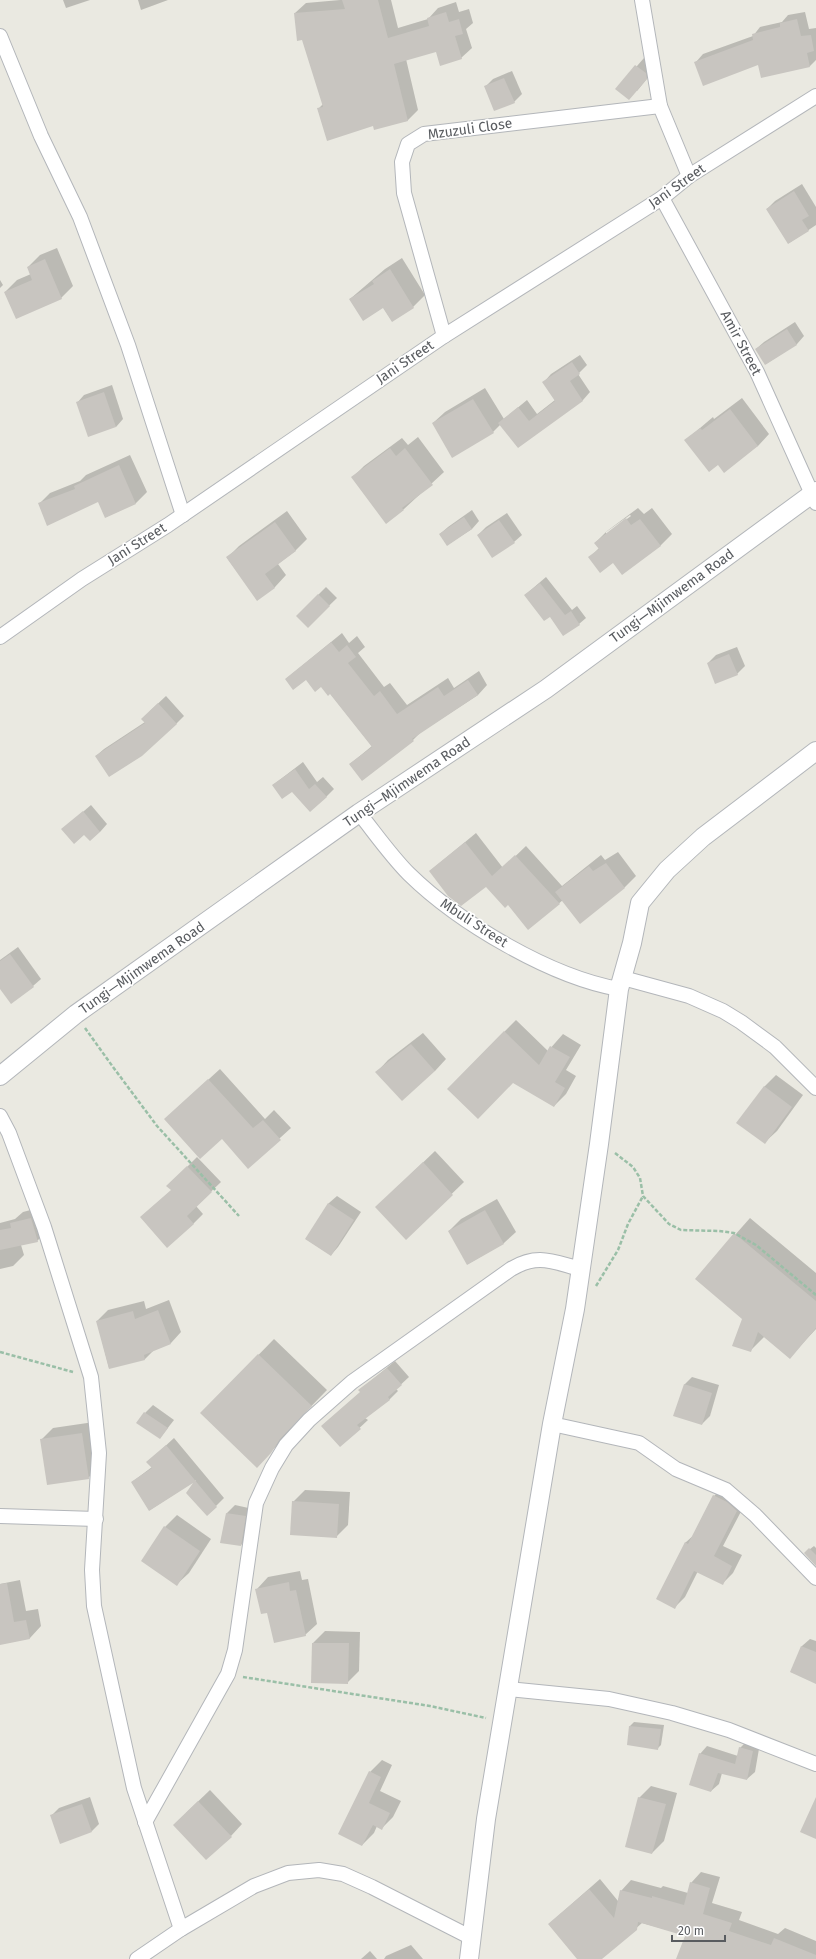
<svg xmlns="http://www.w3.org/2000/svg" width="816" height="1959" font-family="'Fira Sans',sans-serif">
	<style>
		.shadow { fill: #0003; fill-rule: evenodd }
		.building { fill: #c8c5c0 }
		.lines { fill: none; stroke-linecap: round; stroke-linejoin: round }
		.minor-casing { stroke: #b3b6ba; stroke-width: 16 }
		.tertiary-casing { stroke: #b3b6ba; stroke-width: 20 }
		.path { stroke: #9abfa7; stroke-width: 2.5; stroke-dasharray: 4 2; stroke-linecap: butt }
		.minor { stroke: #fff; stroke-width: 14 }
		.tertiary { stroke: #fff; stroke-width: 18 }
		.labels { text-anchor: middle; dominant-baseline: central; stroke-width: 3.5; stroke-linejoin: round; paint-order: stroke }
		.street-label { font-size: 14px; fill: #595c60; stroke: #fff }
	</style>
	<rect width="100%" height="100%" fill="#eae9e1"/>
	<g class="shadow">
		<polygon points="63,0 90,0 66,8"/>
		<polygon points="138,0 168,0 141,10"/>
		<polygon points="340,0 391,0 398,28 428,19 438,8 456,2 459,12 469,9 473,23 466,29 472,48 461,58 436,50 406,59 418,110 407,121 374,125 318,109 323,104 295,13 306,3"/>
		<polygon points="805,12 809,29 816,28 816,60 810,66 696,62 703,54 753,36 760,27 782,22 788,15"/>
		<polygon points="644,58 653,66 654,70 637,91 617,89"/>
		<polygon points="512,71 522,94 514,102 485,87 493,79"/>
		<polygon points="802,184 816,207 816,225 789,243 767,209 775,201"/>
		<polygon points="57,248 73,286 61,298 5,292 17,280 31,274 28,267 40,255"/>
		<polygon points="402,258 425,295 413,307 392,321 383,307 350,299 385,269"/>
		<polygon points="0,280 3,285 0,288"/>
		<polygon points="795,322 804,336 797,344 766,364 756,349 764,342"/>
		<polygon points="580,355 587,365 578,374 590,392 583,400 518,447 501,424 493,432 433,423 445,412 485,388 504,419 527,400 537,414 555,400 544,382 551,374"/>
		<polygon points="112,385 123,419 116,427 77,403 84,395"/>
		<polygon points="742,398 769,434 758,446 718,464 686,440 713,417 714,419"/>
		<polygon points="418,437 444,472 404,509 386,522 353,477 364,466 402,438 408,445"/>
		<polygon points="130,455 147,492 136,503 106,517 98,500 39,504 50,493 80,481 86,475"/>
		<path d="M 638,508 L 644,514 L 652,508 L 672,534 L 660,546 L 613,562 L 590,557 L 599,548 L 595,543 L 607,531 ZM 630,515 L 631,516 L 606,534 L 606,532 Z"/>
		<polygon points="472,510 479,521 472,529 447,545 440,534 448,527"/>
		<polygon points="287,511 307,539 295,551 278,564 286,575 275,587 258,599 227,558 239,546"/>
		<polygon points="507,513 522,535 514,542 478,535 486,527"/>
		<polygon points="546,577 572,610 577,606 586,618 579,624 550,615 525,595"/>
		<polygon points="326,587 337,598 308,626 297,616"/>
		<polygon points="342,633 349,643 357,636 365,647 358,653 384,687 390,683 407,705 448,678 454,688 479,671 487,685 478,695 421,732 413,740 350,764 372,746 330,693 321,686 306,679 286,679"/>
		<polygon points="737,647 745,666 737,674 708,663 716,655"/>
		<polygon points="166,696 184,716 176,724 96,756 104,749 145,722 150,711"/>
		<polygon points="303,762 317,782 323,777 334,789 326,797 273,785"/>
		<polygon points="91,805 107,824 100,832 63,829"/>
		<polygon points="476,833 503,868 526,846 562,886 601,855 605,860 618,852 636,876 625,887 580,922 563,900 528,929 508,904 486,885 430,871"/>
		<polygon points="18,947 41,979 33,986 0,987 0,960"/>
		<polygon points="516,1020 548,1051 563,1034 581,1045 566,1070 576,1076 566,1094 554,1106 513,1082 448,1089"/>
		<polygon points="423,1033 446,1059 435,1071 377,1072 388,1060"/>
		<polygon points="220,1069 265,1119 274,1110 291,1128 248,1167 222,1138 176,1109"/>
		<polygon points="776,1075 803,1095 777,1131 765,1142 764,1087"/>
		<polygon points="435,1151 464,1182 406,1238 388,1196"/>
		<polygon points="197,1157 221,1182 196,1206 203,1214 193,1224 142,1217 172,1190 178,1176"/>
		<polygon points="337,1196 361,1212 338,1247 331,1255 306,1239 329,1203"/>
		<polygon points="497,1199 516,1232 504,1243 468,1264 449,1231 461,1219"/>
		<polygon points="42,1207 48,1230 37,1241 21,1245 24,1255 13,1266 0,1269 0,1223 15,1219 23,1212"/>
		<polygon points="750,1218 816,1273 816,1329 790,1357 765,1336 750,1351 743,1318 696,1279"/>
		<polygon points="169,1300 181,1332 171,1343 154,1350 145,1359 109,1368 97,1321 108,1310 144,1301 146,1309"/>
		<polygon points="274,1339 327,1390 295,1423 286,1436 257,1466 202,1413"/>
		<polygon points="395,1361 409,1377 396,1389 398,1391 390,1399 365,1418 368,1420 340,1446 361,1391 360,1390"/>
		<polygon points="692,1377 719,1385 710,1416 702,1424 684,1385"/>
		<polygon points="153,1405 174,1420 160,1438 145,1413"/>
		<polygon points="94,1422 100,1466 88,1478 41,1440 53,1428"/>
		<polygon points="174,1438 224,1498 216,1506 187,1493 196,1480 150,1510 132,1482 152,1467 148,1462"/>
		<polygon points="724,1486 747,1500 723,1546 742,1555 733,1573 723,1583 698,1571 685,1597 675,1607 685,1543 695,1534 714,1496"/>
		<polygon points="305,1490 350,1492 348,1525 336,1537 293,1502"/>
		<polygon points="235,1505 253,1509 248,1538 241,1545 221,1542 227,1513"/>
		<polygon points="177,1515 211,1539 189,1573 177,1584 165,1527"/>
		<polygon points="814,1546 816,1548 816,1564 805,1553"/>
		<polygon points="300,1571 302,1580 308,1579 317,1624 305,1635 268,1612 257,1589 268,1577"/>
		<polygon points="20,1580 26,1611 38,1609 41,1626 30,1638 0,1644 0,1584"/>
		<polygon points="325,1631 360,1632 359,1671 347,1683 313,1643"/>
		<polygon points="810,1639 816,1641 816,1682 791,1672 802,1646"/>
		<polygon points="634,1722 664,1725 661,1745 657,1749 628,1744 630,1726"/>
		<polygon points="748,1740 760,1743 755,1772 747,1779 722,1773 719,1784 711,1791 700,1754 707,1746 738,1756 740,1748"/>
		<polygon points="382,1760 392,1765 380,1791 401,1801 393,1817 382,1828 377,1826 374,1833 362,1845 370,1772"/>
		<polygon points="651,1786 677,1793 664,1841 652,1853 639,1798"/>
		<polygon points="210,1790 242,1824 231,1836 186,1813"/>
		<polygon points="90,1797 99,1824 92,1831 51,1816 59,1808"/>
		<polygon points="701,1872 720,1877 712,1903 742,1912 739,1920 778,1934 785,1928 816,1941 816,1959 677,1959 686,1935 642,1923 601,1959 578,1959 549,1924 600,1879 618,1901 621,1891 631,1880 661,1888 663,1886 688,1893 691,1883"/>
		<polygon points="411,1945 423,1959 384,1959 386,1956"/>
		<polygon points="370,1951 377,1959 361,1959"/>
	</g>
	<g class="building">
		<polygon points="342,0 378,0 388,38 429,26 427,18 446,12 449,22 459,19 463,34 455,36 462,59 440,66 436,52 394,64 408,121 374,130 373,126 327,141 317,108 323,107 302,40 297,41 294,13 345,9"/>
		<polygon points="797,19 801,36 811,35 814,51 807,53 810,67 761,78 758,65 703,86 694,62 753,40 752,34 780,27 780,23"/>
		<polygon points="635,65 646,73 647,79 629,100 615,89"/>
		<polygon points="504,78 515,103 494,111 484,86"/>
		<polygon points="794,191 809,216 802,220 809,231 788,244 766,209"/>
		<polygon points="45,259 62,299 16,319 4,292 32,280 27,267"/>
		<polygon points="390,269 414,308 392,322 383,308 363,321 349,299 374,284 372,281"/>
		<polygon points="787,329 797,345 765,365 755,349"/>
		<polygon points="572,362 580,374 570,381 583,401 518,448 498,423 518,407 529,421 555,401 542,382"/>
		<polygon points="104,392 116,427 88,437 76,402"/>
		<polygon points="473,399 494,433 452,458 432,423"/>
		<polygon points="730,409 758,446 724,473 718,465 709,472 684,440 700,428 702,430"/>
		<polygon points="390,448 396,456 405,448 433,485 402,508 404,510 386,524 351,477"/>
		<polygon points="119,465 136,504 105,518 98,502 47,526 38,503 75,489 74,486"/>
		<polygon points="464,517 472,529 447,546 439,534"/>
		<polygon points="626,518 631,525 640,519 661,546 622,575 613,563 600,573 588,557 599,549 594,543"/>
		<polygon points="499,520 515,543 492,558 477,535"/>
		<polygon points="275,522 296,551 265,574 275,588 257,601 226,557"/>
		<polygon points="540,583 565,615 571,611 580,625 563,636 550,617 544,621 524,595"/>
		<polygon points="318,594 330,606 308,628 296,616"/>
		<polygon points="331,642 339,652 347,645 356,657 348,663 374,696 380,691 397,714 438,687 444,696 468,680 478,695 412,739 414,741 362,781 349,764 372,747 330,694 328,696 321,687 315,692 306,680 293,690 285,679"/>
		<polygon points="729,654 738,675 715,684 707,663"/>
		<polygon points="158,703 177,724 142,756 109,777 95,756 145,723 141,719"/>
		<polygon points="295,769 309,789 315,784 327,797 310,812 292,792 282,799 272,785"/>
		<polygon points="83,811 100,832 90,841 84,835 74,844 61,829"/>
		<polygon points="465,842 492,876 515,855 560,904 528,930 508,905 505,908 486,887 461,906 448,896 429,871"/>
		<polygon points="606,863 625,888 580,924 555,892 589,866 593,871"/>
		<polygon points="10,954 34,987 11,1004 0,989 0,961"/>
		<polygon points="504,1031 539,1065 550,1046 570,1057 555,1082 565,1088 554,1107 513,1083 478,1119 447,1089"/>
		<polygon points="411,1044 435,1071 402,1101 375,1072"/>
		<polygon points="208,1079 253,1128 263,1120 281,1140 248,1169 222,1139 200,1159 164,1119"/>
		<polygon points="764,1086 792,1107 765,1144 736,1123"/>
		<polygon points="423,1162 453,1195 406,1240 375,1207"/>
		<polygon points="187,1166 212,1192 187,1216 194,1224 167,1248 140,1217 171,1190 166,1186"/>
		<polygon points="328,1203 354,1220 331,1256 305,1239"/>
		<polygon points="485,1210 504,1244 467,1265 448,1231"/>
		<polygon points="31,1218 38,1242 0,1250 0,1230 11,1228 10,1223"/>
		<polygon points="734,1233 816,1301 816,1328 790,1359 758,1332 751,1352 732,1346 742,1319 695,1279"/>
		<polygon points="158,1310 171,1344 144,1355 145,1360 109,1369 96,1321 133,1311 135,1319"/>
		<polygon points="258,1354 312,1406 280,1439 271,1453 257,1468 200,1413"/>
		<polygon points="387,1368 402,1385 388,1397 390,1400 357,1425 361,1429 340,1447 321,1426 360,1392 358,1390"/>
		<polygon points="684,1384 712,1393 702,1425 673,1416"/>
		<polygon points="144,1412 168,1428 160,1439 136,1423"/>
		<polygon points="82,1433 89,1479 47,1485 40,1439"/>
		<polygon points="166,1445 217,1507 207,1516 186,1493 193,1483 149,1511 131,1482 152,1468 146,1462"/>
		<polygon points="713,1495 727,1502 737,1511 714,1556 732,1566 723,1585 694,1571 675,1609 656,1599 685,1542 688,1544"/>
		<polygon points="292,1501 339,1504 337,1538 290,1535"/>
		<polygon points="226,1513 246,1516 241,1546 220,1543"/>
		<polygon points="164,1526 200,1551 177,1586 141,1561"/>
		<polygon points="809,1548 816,1555 816,1566 804,1553"/>
		<polygon points="289,1582 290,1591 296,1590 306,1636 274,1643 267,1613 261,1614 255,1589"/>
		<polygon points="7,1583 14,1622 26,1620 30,1639 0,1645 0,1584"/>
		<polygon points="312,1643 349,1643 348,1684 311,1683"/>
		<polygon points="801,1646 816,1652 816,1684 790,1672"/>
		<polygon points="629,1726 661,1729 658,1750 627,1745"/>
		<polygon points="739,1747 753,1751 747,1780 718,1773 711,1792 689,1785 699,1753 735,1764"/>
		<polygon points="369,1771 381,1777 369,1803 390,1813 382,1830 373,1825 362,1846 338,1834"/>
		<polygon points="638,1797 666,1804 652,1854 625,1847"/>
		<polygon points="816,1797 816,1839 800,1832"/>
		<polygon points="198,1801 232,1837 206,1860 173,1825"/>
		<polygon points="82,1804 92,1832 60,1844 50,1815"/>
		<polygon points="690,1882 710,1888 703,1914 732,1923 729,1931 771,1945 774,1938 816,1955 816,1959 676,1959 685,1936 638,1922 637,1930 602,1959 577,1959 548,1924 589,1889 614,1918 620,1890 652,1898 652,1896 684,1905"/>
	</g>
	<g class="lines">
		<defs>
			<g id="minor">
				<polyline points="642,0 660,106 689,176"/>
				<polyline points="0,36 41,136 80,217 128,345 183,515"/>
				<polyline points="662,198 757,372 816,503"/>
				<polyline points="444,336 404,193 402,162 408,144 424,134 660,106"/>
				<polyline points="0,637 82,579 168,525 444,336 662,198 689,176 816,96"/>
				<path d="M 359,813 C 375,833 391,856 409,874 C 459,923 551,977 619,989"/>
				<polyline points="623,978 689,996 723,1011 741,1022 775,1047 816,1088"/>
				<polyline points="0,1116 9,1133 44,1227 91,1377 99,1453 92,1570 94,1606 134,1788 181,1929"/>
				<polyline points="552,1424 639,1443 676,1469 726,1490 755,1515 816,1578"/>
				<polyline points="0,1516 96,1519"/>
				<polyline points="508,1689 609,1699 672,1713 729,1730 816,1764"/>
				<path d="M 145,1822 L 228,1674 L 235,1650 L 256,1503 L 272,1468 L 286,1445 L 309,1420 L 352,1382 L 511,1269 C 538,1253 553,1262 581,1269"/>
				<polyline points="137,1959 181,1929 254,1886 288,1873 319,1870 343,1874 372,1887 472,1938"/>
			</g>
			<g id="tertiary">
				<polyline points="0,1076 76,1014 359,813 546,689 816,491"/>
				<polyline points="469,1959 486,1819 552,1424 575,1309 599,1144 619,989 632,943 640,903 667,870 703,837 816,751"/>
			</g>
		</defs>
		<use href="#minor" class="minor-casing"/>
		<use href="#tertiary" class="tertiary-casing"/>
		<g class="path">
			<polyline points="85,1028 113,1067 157,1126 239,1216"/>
			<polyline points="615,1153 633,1167 640,1178 643,1196 669,1224 681,1230 719,1231 734,1233 756,1245 816,1295"/>
			<polyline points="596,1286 618,1250 628,1224 643,1196"/>
			<polyline points="0,1352 73,1372"/>
			<polyline points="243,1677 430,1706 486,1718"/>
		</g>
		<use href="#minor" class="minor"/>
		<use href="#tertiary" class="tertiary"/>
	</g>
	<g class="labels">
		<g class="street-label">
			<text transform="translate(470 129) rotate(-8)">Mzuzuli Close</text>
			<text transform="translate(677 186) rotate(-35)">Jani Street</text>
			<text transform="translate(741 343) rotate(62)">Amir Street</text>
			<text transform="translate(405 362) rotate(-34)">Jani Street</text>
			<text transform="translate(137 544) rotate(-32)">Jani Street</text>
			<text transform="translate(672 596) rotate(-36)">Tungi—Mjimwema Road</text>
			<text transform="translate(407 782) rotate(-34)">Tungi—Mjimwema Road</text>
			<text transform="translate(474 923) rotate(33)">Mbuli Street</text>
			<text transform="translate(142 968) rotate(-35)">Tungi—Mjimwema Road</text>
		</g>
	</g>
	<path d="M672 1935v6h53v-6" fill="none" stroke="#595c60" stroke-width="2"/>
	<text x="678" y="1935" font-size="12" fill="#595c60" stroke="#ffffff" stroke-width="3" paint-order="stroke">20 m</text>
</svg>
